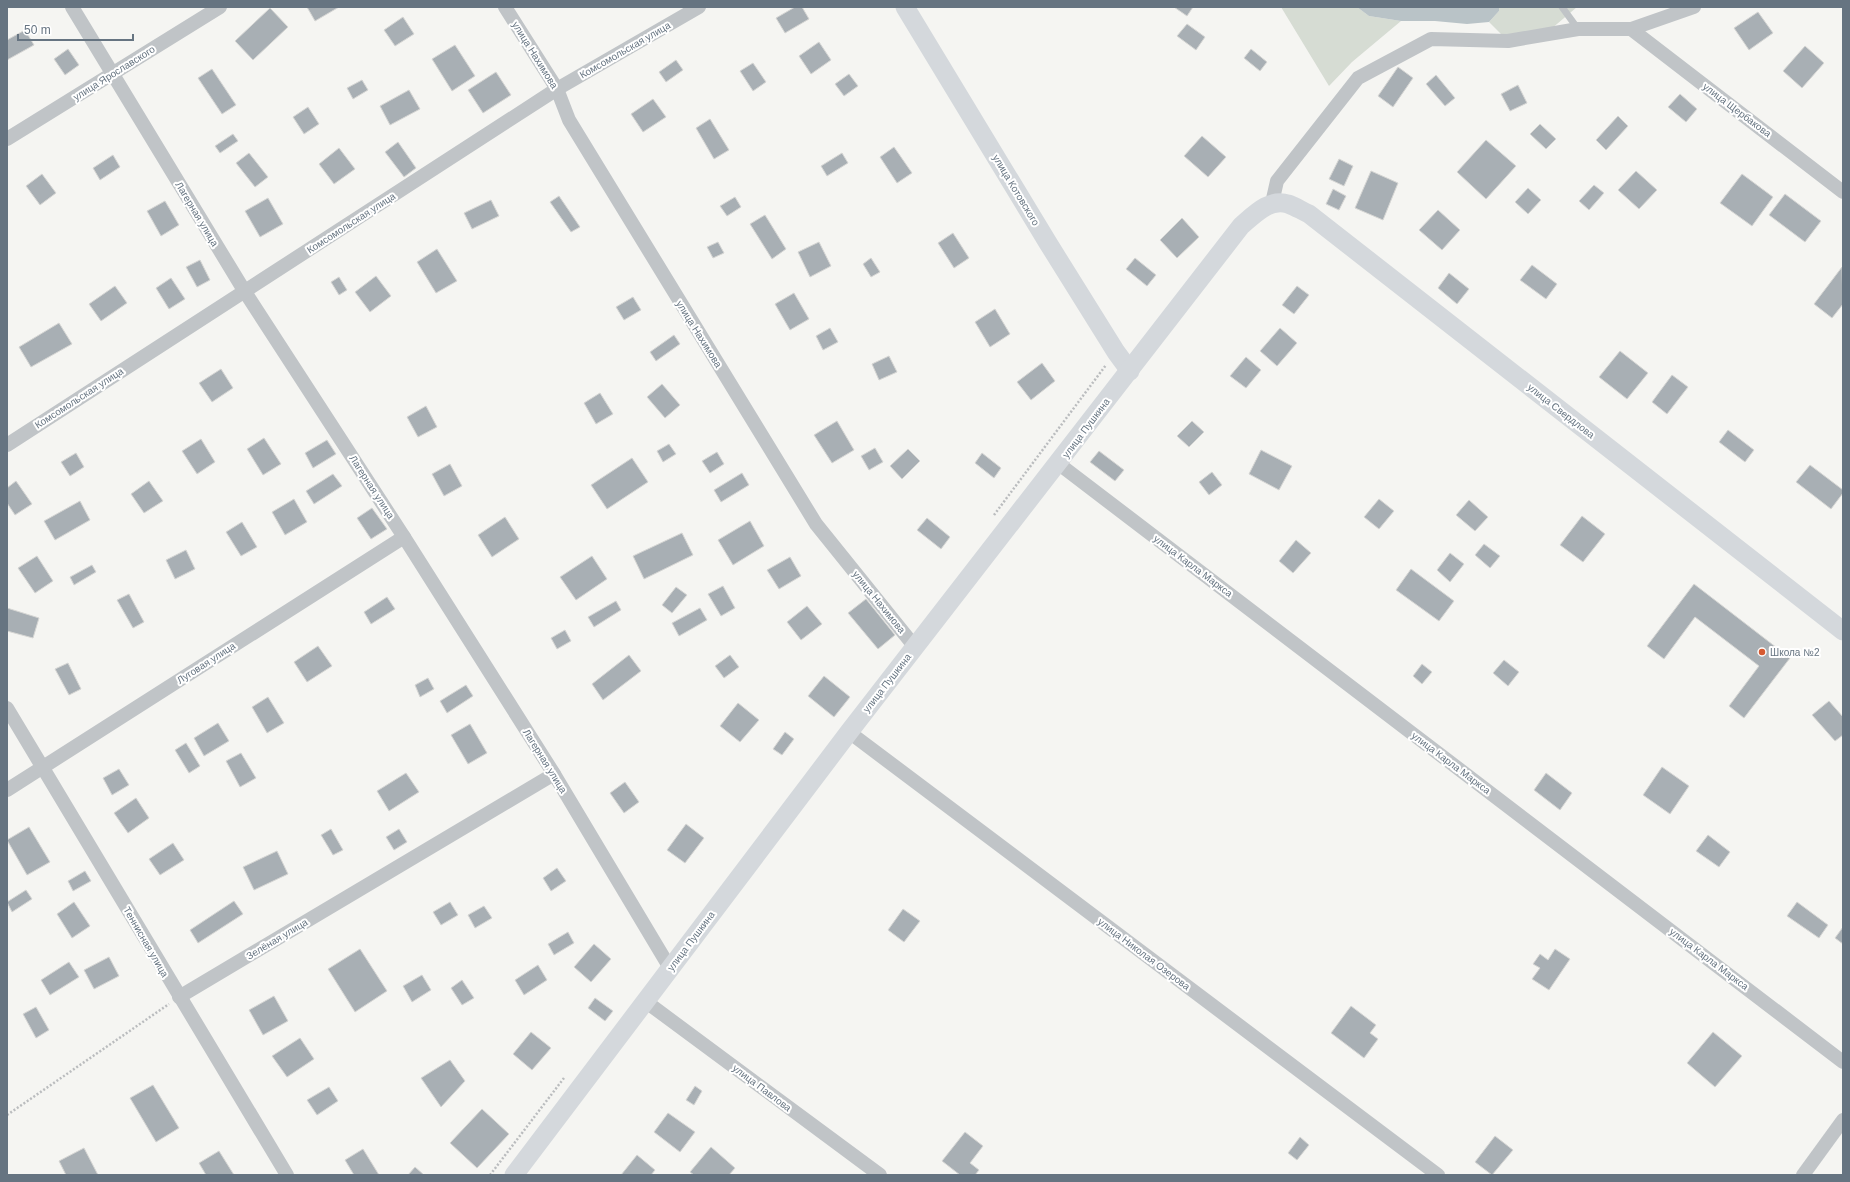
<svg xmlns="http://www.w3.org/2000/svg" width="1850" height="1182" font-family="Arial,sans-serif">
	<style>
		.green { fill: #d6dcd3 }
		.water { fill: #b9c3c7 }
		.building { fill: #a8afb4; stroke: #d6d6d4 }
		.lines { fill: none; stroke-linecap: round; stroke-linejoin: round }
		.path { stroke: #babcbe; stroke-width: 2.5; stroke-dasharray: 2 2; stroke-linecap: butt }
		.lane { stroke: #c0c4c7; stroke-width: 7 }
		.street { stroke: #c0c4c7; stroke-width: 14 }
		.secondary { stroke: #d4d8dc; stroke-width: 19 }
		.poi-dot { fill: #d65a31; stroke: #fff; stroke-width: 1.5 }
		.labels { text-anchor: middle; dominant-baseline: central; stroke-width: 4; stroke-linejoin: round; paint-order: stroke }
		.street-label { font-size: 10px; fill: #667481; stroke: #fff }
		.poi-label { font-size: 10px; fill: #667481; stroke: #fff; text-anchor: start }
	</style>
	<rect width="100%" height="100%" fill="#f5f5f2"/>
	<g class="green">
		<polygon points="1281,7 1357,7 1369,16 1401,21 1352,62 1329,86"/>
		<polygon points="1499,7 1577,7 1544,35 1508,41 1489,22 1499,11"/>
	</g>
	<polygon class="water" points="1357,7 1423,8 1425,7 1499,7 1499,11 1489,22 1467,24 1435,21 1401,21 1369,16"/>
	<g class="building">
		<polygon points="307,7 339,7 315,21"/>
		<polygon points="795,7 802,7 809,19 785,33 776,18"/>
		<polygon points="1174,7 1193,7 1187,16"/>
		<polygon points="270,8 288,27 253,60 235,41"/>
		<polygon points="1758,12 1773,33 1749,50 1734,28"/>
		<polygon points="403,17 414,34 395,46 384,30"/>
		<polygon points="1187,24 1205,37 1196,50 1177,36"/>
		<polygon points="25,30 34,45 7,60 7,40"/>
		<polygon points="819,42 831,60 811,74 799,56"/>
		<polygon points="455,45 475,76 452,91 432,59"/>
		<polygon points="1805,46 1824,63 1802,88 1783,71"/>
		<polygon points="68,49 79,65 65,75 54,59"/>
		<polygon points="1251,49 1267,62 1260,71 1244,58"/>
		<polygon points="676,60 683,70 666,82 659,72"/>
		<polygon points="753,63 766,82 753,91 740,71"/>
		<polygon points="1398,67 1413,78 1393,107 1378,96"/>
		<polygon points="212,69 236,105 222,114 198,78"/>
		<polygon points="496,72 511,95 483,113 468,90"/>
		<polygon points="849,74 858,86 844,96 835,84"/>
		<polygon points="1436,75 1455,98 1445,106 1426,84"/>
		<polygon points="362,80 368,90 353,99 347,88"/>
		<polygon points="1518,85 1527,103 1510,111 1501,94"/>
		<polygon points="409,90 420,109 390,125 380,106"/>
		<polygon points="1680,94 1697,109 1686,122 1668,107"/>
		<polygon points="653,99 666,117 643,132 631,114"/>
		<polygon points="308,107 319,124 304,134 293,117"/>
		<polygon points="1618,116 1628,126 1606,150 1596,140"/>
		<polygon points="710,119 729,150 714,159 696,128"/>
		<polygon points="1540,124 1556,139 1546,149 1530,134"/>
		<polygon points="233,134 238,141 220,153 215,146"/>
		<polygon points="1202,136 1226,157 1208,177 1184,156"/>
		<polygon points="1486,140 1516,166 1486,199 1457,172"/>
		<polygon points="398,142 416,168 404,177 385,152"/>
		<polygon points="894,147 912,173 897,183 880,157"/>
		<polygon points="339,148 355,169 334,184 319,164"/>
		<polygon points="249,153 268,177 255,187 236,163"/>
		<polygon points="842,153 848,163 827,176 821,166"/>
		<polygon points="113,155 120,167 100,180 93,168"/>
		<polygon points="1339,159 1353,166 1344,186 1329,179"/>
		<polygon points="1371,171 1398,183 1383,220 1355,208"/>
		<polygon points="1636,171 1657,190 1639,209 1618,190"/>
		<polygon points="42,174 56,193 40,205 26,186"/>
		<polygon points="1742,174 1773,197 1752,226 1720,203"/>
		<polygon points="1594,185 1604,193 1589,210 1579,201"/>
		<polygon points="1528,188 1541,200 1528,214 1515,202"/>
		<polygon points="1333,189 1346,196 1339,210 1326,204"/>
		<polygon points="1785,194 1821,221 1805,242 1769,215"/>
		<polygon points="559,196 580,227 571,232 550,202"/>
		<polygon points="735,197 741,207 727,216 720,206"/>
		<polygon points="268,198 283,224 260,237 245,211"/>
		<polygon points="491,200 499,216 472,229 464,213"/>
		<polygon points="165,201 179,225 161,236 147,211"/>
		<polygon points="1438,210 1460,230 1442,250 1419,230"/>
		<polygon points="765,215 786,249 772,259 750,224"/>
		<polygon points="1182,218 1199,237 1177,258 1160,240"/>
		<polygon points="953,233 969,258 954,268 938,243"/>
		<polygon points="718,242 724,253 713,258 707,247"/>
		<polygon points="819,242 831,266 810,277 798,252"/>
		<polygon points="437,249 457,281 436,293 417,262"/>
		<polygon points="871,258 880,272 871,277 863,264"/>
		<polygon points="1135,258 1156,275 1147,286 1126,269"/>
		<polygon points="200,260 210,280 197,287 186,267"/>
		<polygon points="1532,265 1557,284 1546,299 1520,280"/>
		<polygon points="1842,267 1843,304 1832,318 1814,304"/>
		<polygon points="1449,273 1469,289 1457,304 1438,288"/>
		<polygon points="376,276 391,296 370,312 355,292"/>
		<polygon points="339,277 347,290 339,295 331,282"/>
		<polygon points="171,278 185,299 169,309 156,288"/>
		<polygon points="115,286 127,303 101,321 89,304"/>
		<polygon points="1297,286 1309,295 1294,314 1282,305"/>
		<polygon points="794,293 809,319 790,330 775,304"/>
		<polygon points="633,297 641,310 624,320 616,307"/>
		<polygon points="995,309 1010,334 990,347 975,322"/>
		<polygon points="59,323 72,344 31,367 19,347"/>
		<polygon points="830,328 838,342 823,350 816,336"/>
		<polygon points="1280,328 1297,343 1277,366 1260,351"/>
		<polygon points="674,335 680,344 656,361 650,352"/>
		<polygon points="1620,351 1648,373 1627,399 1599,377"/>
		<polygon points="889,356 897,372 879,380 872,364"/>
		<polygon points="1246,357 1261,370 1246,388 1230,376"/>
		<polygon points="1042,363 1055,381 1031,400 1017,382"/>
		<polygon points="221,369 233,388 212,402 199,383"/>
		<polygon points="1672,375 1688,387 1667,414 1652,402"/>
		<polygon points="662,384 680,405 665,418 647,397"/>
		<polygon points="600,393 613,414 596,424 584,403"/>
		<polygon points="426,406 437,427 418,437 407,417"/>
		<polygon points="837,421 854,450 832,463 814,435"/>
		<polygon points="1192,421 1204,432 1189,447 1177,436"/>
		<polygon points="1728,430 1754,450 1745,462 1719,442"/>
		<polygon points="264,438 281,464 263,475 247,449"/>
		<polygon points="201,439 215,462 197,474 182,451"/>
		<polygon points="327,440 336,454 313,468 305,453"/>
		<polygon points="669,444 676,454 663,462 657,451"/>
		<polygon points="875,448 883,462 869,470 861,456"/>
		<polygon points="908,449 920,461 902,479 890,466"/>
		<polygon points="1261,450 1292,466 1279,490 1249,474"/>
		<polygon points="1099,451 1124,470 1115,481 1090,462"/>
		<polygon points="717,452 724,464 710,473 702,461"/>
		<polygon points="76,453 84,467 70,476 61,462"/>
		<polygon points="982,453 1001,468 994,478 975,463"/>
		<polygon points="632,458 648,482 607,509 591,485"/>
		<polygon points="450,464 462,486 444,496 432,474"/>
		<polygon points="1810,465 1843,490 1843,493 1831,509 1796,482"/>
		<polygon points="1212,472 1222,485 1209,495 1199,482"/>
		<polygon points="742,473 749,485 721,502 714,490"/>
		<polygon points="333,474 342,486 314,504 306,491"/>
		<polygon points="16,481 32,504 15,515 7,503 7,488"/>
		<polygon points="149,481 163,501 144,513 131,494"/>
		<polygon points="294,499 307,522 285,535 272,512"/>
		<polygon points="1379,499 1394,511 1379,529 1364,517"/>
		<polygon points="1469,500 1488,517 1475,531 1456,515"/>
		<polygon points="80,501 90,520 55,540 44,521"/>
		<polygon points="372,508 387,529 371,539 357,518"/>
		<polygon points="1582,516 1605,534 1583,562 1560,545"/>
		<polygon points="505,517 519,539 492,557 478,535"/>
		<polygon points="927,518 950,537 941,549 917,530"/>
		<polygon points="750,521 764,546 733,565 718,540"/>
		<polygon points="242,522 257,547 241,556 226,532"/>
		<polygon points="682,533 693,555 644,579 633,556"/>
		<polygon points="1296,540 1311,553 1293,573 1279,561"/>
		<polygon points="1484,544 1500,556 1490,568 1475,555"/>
		<polygon points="186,550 195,569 175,579 166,560"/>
		<polygon points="1450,553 1464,564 1450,582 1437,570"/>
		<polygon points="37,556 53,581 35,593 18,568"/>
		<polygon points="592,556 607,579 576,600 560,577"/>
		<polygon points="790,557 801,576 779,589 767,570"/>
		<polygon points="92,565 96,572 74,585 70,577"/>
		<polygon points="1411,569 1454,601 1439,621 1396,590"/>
		<polygon points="1694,584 1790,658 1744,718 1729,706 1759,666 1695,617 1664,659 1647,646"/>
		<polygon points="723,586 735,608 721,616 708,594"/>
		<polygon points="676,587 687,595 672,613 662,605"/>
		<polygon points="129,594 144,622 133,628 117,600"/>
		<polygon points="387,597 395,609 371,624 364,612"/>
		<polygon points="866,599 895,635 878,649 848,613"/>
		<polygon points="616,601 621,610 594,627 588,617"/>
		<polygon points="807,606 822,624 801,640 787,622"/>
		<polygon points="7,608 39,618 33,638 7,631"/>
		<polygon points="700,608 707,620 679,636 672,623"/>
		<polygon points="565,630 571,641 557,649 551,638"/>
		<polygon points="318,646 332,666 307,682 294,662"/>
		<polygon points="629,655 641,671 603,700 592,684"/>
		<polygon points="730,655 739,667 724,678 715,666"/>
		<polygon points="1504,660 1519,672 1508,686 1493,673"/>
		<polygon points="68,663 81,689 69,695 55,669"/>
		<polygon points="1422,664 1432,672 1422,684 1413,676"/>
		<polygon points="824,676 850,697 834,717 808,696"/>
		<polygon points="428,678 434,689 420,697 415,685"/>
		<polygon points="466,685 473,696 447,713 440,701"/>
		<polygon points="268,697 284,723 267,733 252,707"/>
		<polygon points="1829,701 1843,717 1843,735 1835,741 1812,715"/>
		<polygon points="738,703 759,720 740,742 720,726"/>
		<polygon points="218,723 229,741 204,756 194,738"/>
		<polygon points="470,724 487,753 468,764 451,735"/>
		<polygon points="785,732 794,739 782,755 773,749"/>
		<polygon points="186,743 200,766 189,773 175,750"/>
		<polygon points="241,753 256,778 240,787 226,761"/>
		<polygon points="1662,767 1689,786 1670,814 1643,795"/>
		<polygon points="119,769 129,785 112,795 103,778"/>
		<polygon points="406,773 419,792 389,811 377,791"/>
		<polygon points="1546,773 1572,793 1560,810 1534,790"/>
		<polygon points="625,782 639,802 624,813 610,793"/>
		<polygon points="136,798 149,818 128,833 114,813"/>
		<polygon points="686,824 704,838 685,863 667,850"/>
		<polygon points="29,827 50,862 27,875 7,840"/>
		<polygon points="331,829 343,850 333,855 321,835"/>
		<polygon points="399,829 407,842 394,850 386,837"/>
		<polygon points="1708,835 1730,852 1719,867 1696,851"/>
		<polygon points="173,843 184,860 160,875 149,859"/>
		<polygon points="277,851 288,874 254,890 243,867"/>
		<polygon points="557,868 566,881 551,891 543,878"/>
		<polygon points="85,871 91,881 73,891 68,881"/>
		<polygon points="26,890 32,899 12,912 7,902"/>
		<polygon points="234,901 243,914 198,943 190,930"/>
		<polygon points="74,902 90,926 72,938 57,914"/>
		<polygon points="450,902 458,915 441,925 433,912"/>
		<polygon points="1797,902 1828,925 1819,938 1787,916"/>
		<polygon points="484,906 492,918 475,928 468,915"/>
		<polygon points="903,909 920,921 904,942 888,930"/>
		<polygon points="1843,927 1843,944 1835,938"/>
		<polygon points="568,932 574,943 554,955 548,944"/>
		<polygon points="594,944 611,959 591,982 574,967"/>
		<polygon points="360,949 387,991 355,1012 328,969"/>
		<polygon points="1555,949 1570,959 1549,990 1532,979 1540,968 1533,964 1540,954 1548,960"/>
		<polygon points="109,957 119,976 94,989 84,970"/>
		<polygon points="69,962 79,977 50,995 41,980"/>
		<polygon points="538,965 547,980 524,995 515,980"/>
		<polygon points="422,975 431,990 412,1002 403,986"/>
		<polygon points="462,980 474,998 462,1005 451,988"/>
		<polygon points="274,996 288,1021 263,1035 249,1010"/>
		<polygon points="595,998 613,1011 605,1021 588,1008"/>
		<polygon points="1351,1006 1376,1025 1370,1033 1378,1039 1364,1058 1331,1033"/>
		<polygon points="36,1007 49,1030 36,1038 23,1014"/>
		<polygon points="531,1032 551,1048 532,1070 513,1054"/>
		<polygon points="1713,1032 1742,1056 1715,1087 1687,1063"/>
		<polygon points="300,1038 314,1059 287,1077 272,1056"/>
		<polygon points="450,1060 465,1081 441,1107 421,1078"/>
		<polygon points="153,1085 179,1128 156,1142 130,1098"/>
		<polygon points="695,1086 702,1091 694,1105 686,1100"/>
		<polygon points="329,1087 338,1101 317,1115 307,1100"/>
		<polygon points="482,1109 509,1134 477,1168 450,1143"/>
		<polygon points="668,1113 695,1132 680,1152 654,1132"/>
		<polygon points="965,1132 983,1146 970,1163 979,1170 975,1175 960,1175 942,1161"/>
		<polygon points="1495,1136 1513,1150 1492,1175 1475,1162"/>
		<polygon points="1300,1137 1309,1145 1297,1160 1288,1153"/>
		<polygon points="711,1147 735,1168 729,1175 694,1175 690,1172"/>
		<polygon points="84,1148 98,1175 66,1175 59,1161"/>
		<polygon points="363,1149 379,1175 354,1175 345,1160"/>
		<polygon points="219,1151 234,1175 206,1175 199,1163"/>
		<polygon points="637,1155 655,1170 651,1175 621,1175"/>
		<polygon points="415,1167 424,1175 408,1175"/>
	</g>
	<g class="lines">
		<g class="path">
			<polyline points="994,515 1106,365"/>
			<polyline points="7,1115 169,1004"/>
			<polyline points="490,1175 564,1078"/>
		</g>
		<polyline class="lane" points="1562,7 1578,29"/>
		<g class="street">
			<polyline points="72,7 245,292 404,537 554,774 670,968"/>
			<polyline points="505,7 557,89 569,120 816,524 915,647"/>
			<polyline points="1631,29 1843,192"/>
			<polyline points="7,139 220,7"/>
			<polyline points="1272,203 1277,181 1358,78 1431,39 1508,41 1578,29 1631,29 1694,7"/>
			<polyline points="7,445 557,89 699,7"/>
			<polyline points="1059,464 1843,1062"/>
			<polyline points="7,708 287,1175"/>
			<polyline points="849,732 1438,1175"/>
			<polyline points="7,790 404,537"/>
			<polyline points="179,997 554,774"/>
			<polyline points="645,1001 880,1175"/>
			<polyline points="1803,1175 1843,1120"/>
		</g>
		<g class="secondary">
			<polyline points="905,7 1048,243 1116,352 1130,371"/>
			<path d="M 514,1175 L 849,732 L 1241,226 C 1254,215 1269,198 1288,204 C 1295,206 1302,211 1309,214 L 1843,631"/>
		</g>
	</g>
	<circle class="poi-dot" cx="1762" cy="652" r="4"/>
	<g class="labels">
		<g class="street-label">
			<text transform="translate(625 50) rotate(-30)">Комсомольская улица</text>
			<text transform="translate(535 55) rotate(58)">улица Нахимова</text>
			<text transform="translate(114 73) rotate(-32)">улица Ярославского</text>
			<text transform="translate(1737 110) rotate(37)">улица Щербакова</text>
			<text transform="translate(1016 190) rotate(59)">улица Котовского</text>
			<text transform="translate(197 214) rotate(59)">Лагерная улица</text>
			<text transform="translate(351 223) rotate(-33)">Комсомольская улица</text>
			<text transform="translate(699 334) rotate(58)">улица Нахимова</text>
			<text transform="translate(79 398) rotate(-33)">Комсомольская улица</text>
			<text transform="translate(1561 411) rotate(38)">улица Свердлова</text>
			<text transform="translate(1086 428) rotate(-53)">улица Пушкина</text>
			<text transform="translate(372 487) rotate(57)">Лагерная улица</text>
			<text transform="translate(1193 566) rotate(37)">улица Карла Маркса</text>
			<text transform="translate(879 602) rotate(51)">улица Нахимова</text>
			<text transform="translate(206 663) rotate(-33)">Луговая улица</text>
			<text transform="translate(887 683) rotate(-52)">улица Пушкина</text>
			<text transform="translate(545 761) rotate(58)">Лагерная улица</text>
			<text transform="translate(1451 763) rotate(37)">улица Карла Маркса</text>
			<text transform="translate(277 939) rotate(-31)">Зелёная улица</text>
			<text transform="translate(691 941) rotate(-53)">улица Пушкина</text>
			<text transform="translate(146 942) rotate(60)">Теннисная улица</text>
			<text transform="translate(1144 954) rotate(37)">улица Николая Озерова</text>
			<text transform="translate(1709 959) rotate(37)">улица Карла Маркса</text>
			<text transform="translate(762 1088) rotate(37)">улица Павлова</text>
		</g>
		<g class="poi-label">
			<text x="1770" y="652">Школа №2</text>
		</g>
	</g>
	<rect width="1850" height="1182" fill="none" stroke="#667481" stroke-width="16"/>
	<path d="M18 34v6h115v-6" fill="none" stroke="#667481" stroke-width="2"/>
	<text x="24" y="34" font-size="12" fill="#667481" stroke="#ffffff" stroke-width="3" paint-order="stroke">50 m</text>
</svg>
